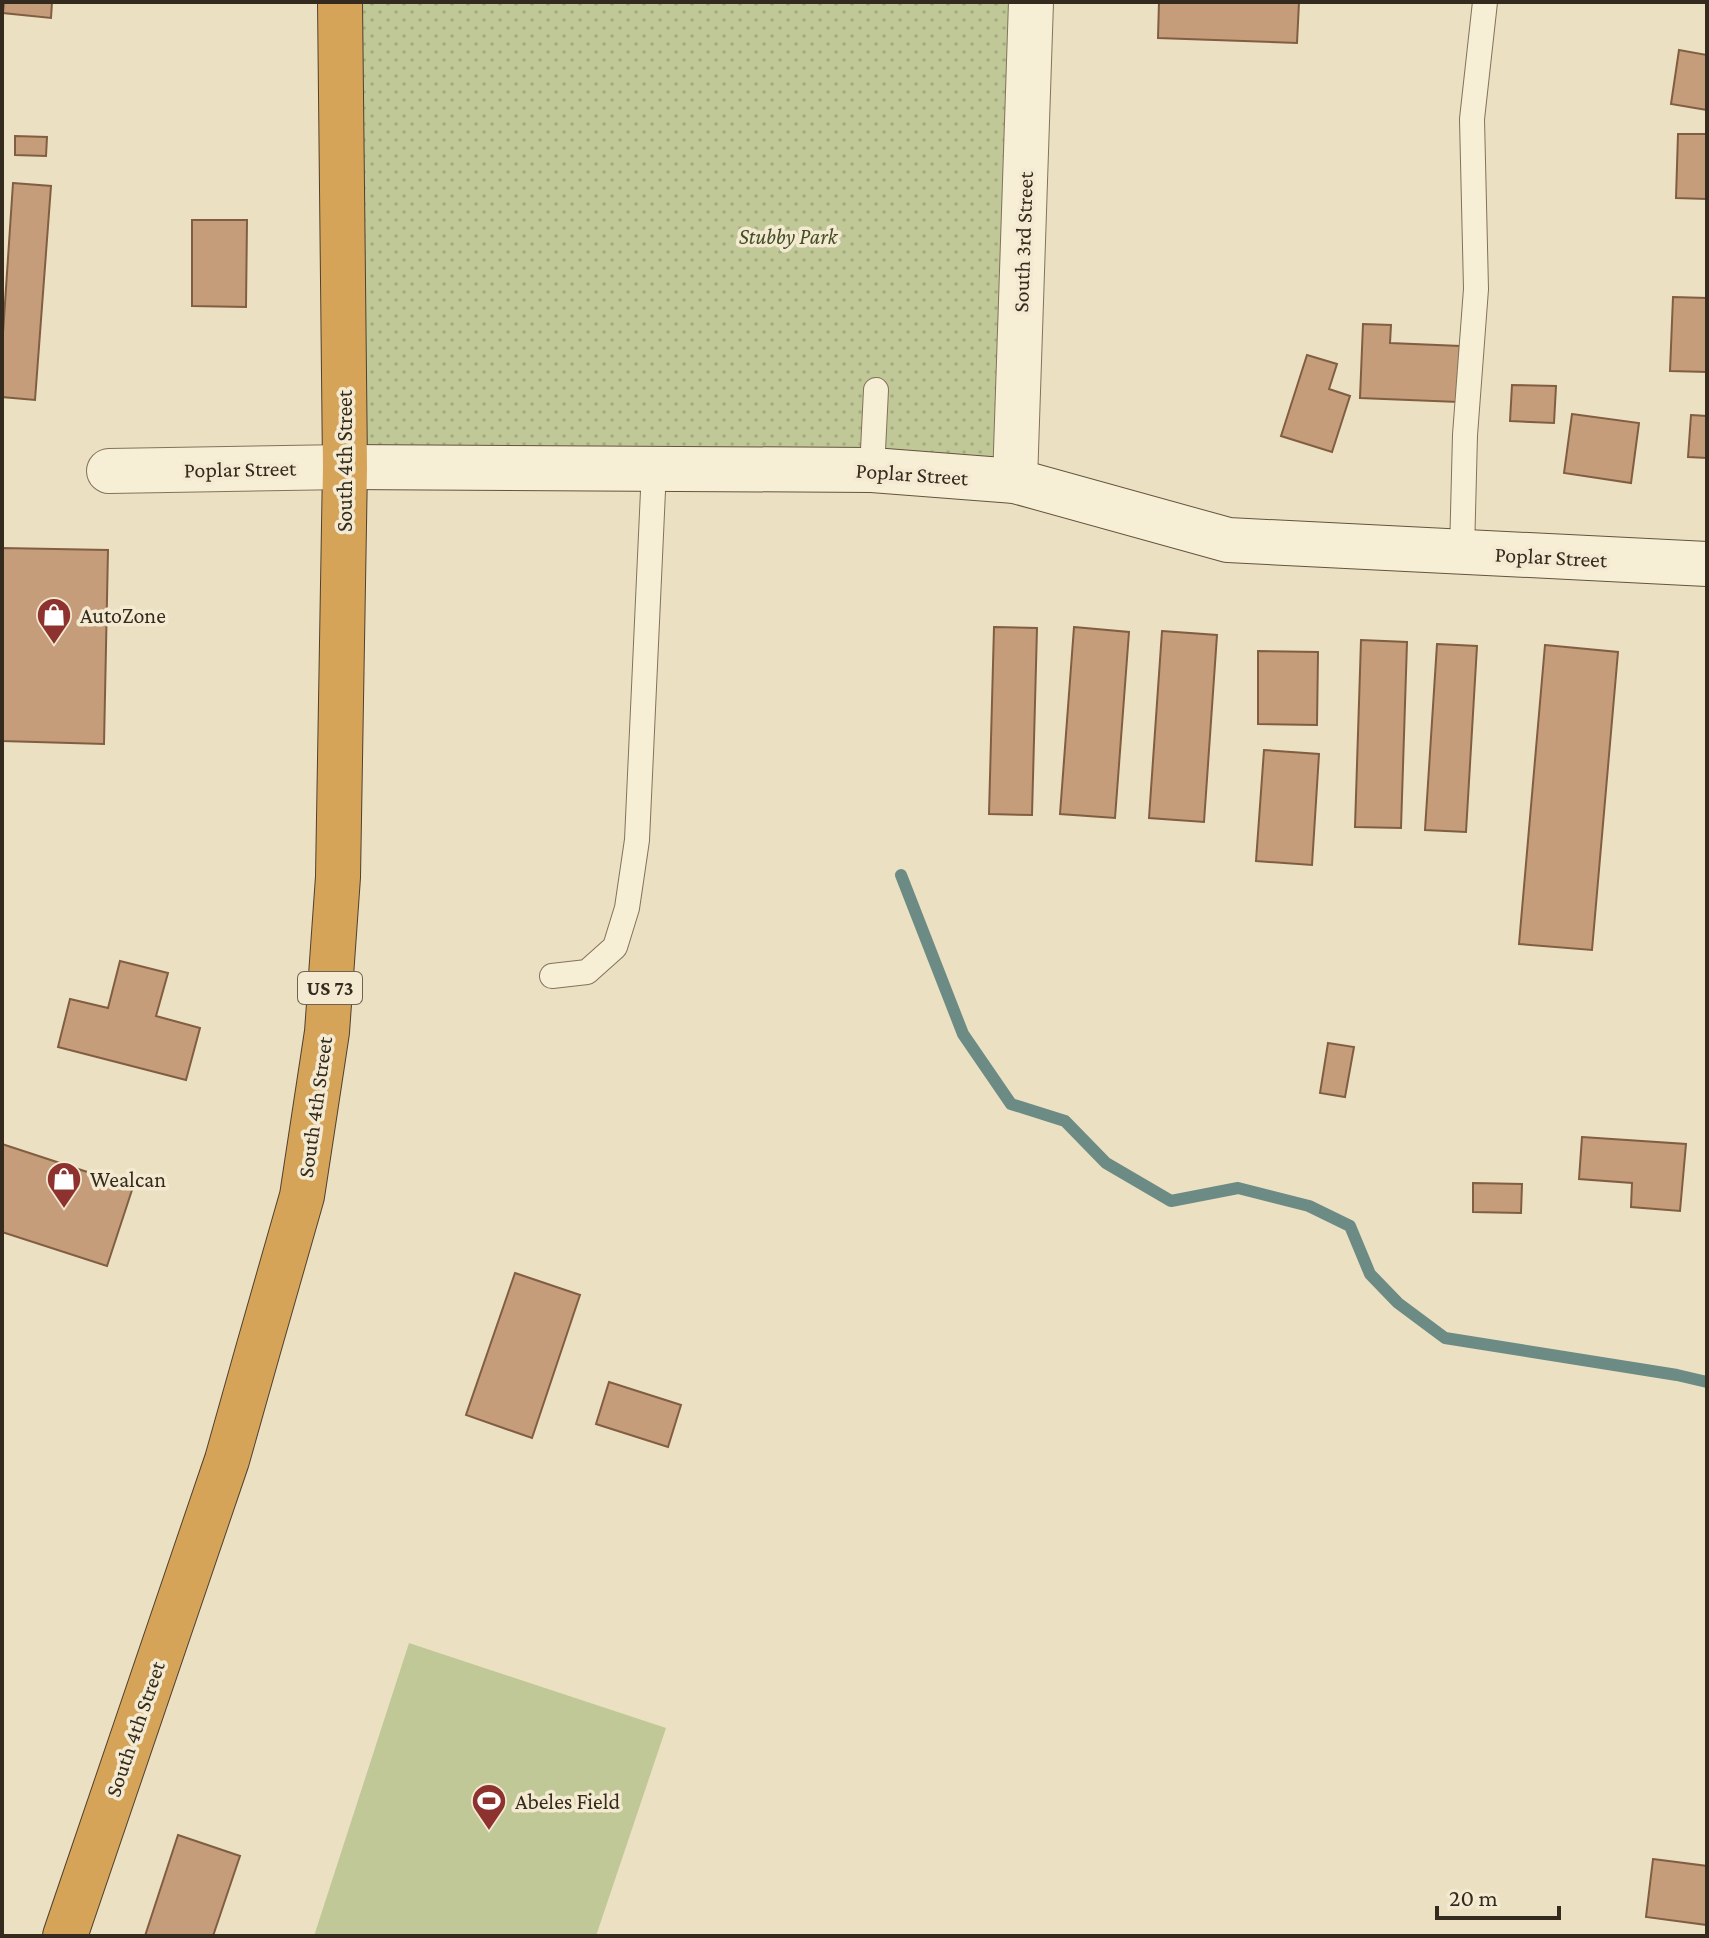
<svg xmlns="http://www.w3.org/2000/svg" width="1709" height="1938" font-family="'Crimson Pro',serif">
	<style>
		.park { fill: url(#park-dots) }
		.garden { fill: #c0c897 }
		.lines { fill: none; stroke-linecap: round; stroke-linejoin: round }
		.stream { stroke: #6c8b85; stroke-width: 12 }
		.building { fill: #c69d7a; stroke: #815e42; stroke-width: 2 }
		.lane-casing { stroke: #83725b; stroke-width: 26 }
		.street-casing { stroke: #83725b; stroke-width: 46 }
		.secondary-casing { stroke: #65533e; stroke-width: 46 }
		.highway-casing { stroke: #51402f; stroke-width: 46 }
		.lane { stroke: #f6eed5; stroke-width: 24 }
		.street { stroke: #f6eed5; stroke-width: 44 }
		.secondary { stroke: #f6eed5; stroke-width: 44 }
		.highway { stroke: #d5a458; stroke-width: 44 }
		.labels { text-anchor: middle; dominant-baseline: central; stroke-width: 7; stroke-linejoin: round; paint-order: stroke }
		.shield { fill: #f3ead1; stroke: #6d6454; stroke-width: 2 }
		.shield-label { font-size: 20px; font-weight: bold; fill: #342a1e }
		.park-label { font-size: 22px; font-style: italic; fill: #434f26; stroke: #f3ead1 }
		.street-label { font-size: 22px; fill: #342a1e; stroke: #f3ead1 }
		.poi-label { font-size: 22px; fill: #342a1e; stroke: #f3ead1; text-anchor: start }
	</style>
	<defs>
		<pattern id="park-dots" width="8" height="8" patternUnits="userSpaceOnUse" patternTransform="scale(2)"><rect width="8" height="8" fill="#c0c897"/><path d="M2 2h.1M6 6h.1" fill="none" stroke="#a6ac82" stroke-width="1.8" stroke-linecap="round"/></pattern>
	</defs>
	<rect width="100%" height="100%" fill="#ebe0c2"/>
	<polygon class="park" points="340,2 1031,2 1015,481 345,467"/>
	<polygon class="garden" points="409,1643 666,1728 596,1936 314,1936"/>
	<g class="lines">
		<polyline class="stream" points="901,875 963,1034 1011,1104 1065,1121 1106,1163 1171,1201 1238,1188 1309,1206 1350,1226 1370,1274 1398,1303 1445,1338 1677,1375 1707,1382"/>
	</g>
	<g class="building">
		<polygon points="4,2 52,2 51,18 3,13"/>
		<polygon points="1159,2 1299,2 1297,43 1158,38"/>
		<polygon points="1679,50 1707,55 1707,110 1671,104"/>
		<polygon points="1678,134 1707,134 1707,199 1676,198"/>
		<polygon points="15,136 47,137 46,156 15,155"/>
		<polygon points="13,183 51,186 35,400 2,397 2,348"/>
		<polygon points="192,220 247,220 246,307 192,306"/>
		<polygon points="1673,297 1707,298 1707,372 1670,371"/>
		<polygon points="1363,324 1391,325 1390,343 1460,346 1458,402 1360,398"/>
		<polygon points="1307,355 1337,364 1329,389 1350,396 1332,452 1281,436"/>
		<polygon points="1512,385 1556,386 1554,423 1510,421"/>
		<polygon points="1572,414 1639,423 1631,483 1564,473"/>
		<polygon points="1691,415 1707,416 1707,458 1688,457"/>
		<polygon points="2,548 108,550 104,744 2,741"/>
		<polygon points="994,627 1037,628 1032,815 989,814"/>
		<polygon points="1074,627 1129,632 1115,818 1060,814"/>
		<polygon points="1162,631 1217,635 1204,822 1149,818"/>
		<polygon points="1361,640 1407,642 1401,828 1355,827"/>
		<polygon points="1437,644 1477,646 1466,832 1425,830"/>
		<polygon points="1545,645 1618,652 1592,950 1519,944"/>
		<polygon points="1258,651 1318,652 1317,725 1258,724"/>
		<polygon points="1264,750 1319,754 1312,865 1256,861"/>
		<polygon points="120,961 168,973 156,1016 200,1028 186,1080 58,1047 70,999 108,1008"/>
		<polygon points="1328,1043 1354,1047 1345,1097 1320,1093"/>
		<polygon points="1582,1137 1686,1144 1680,1211 1631,1207 1632,1183 1579,1179"/>
		<polygon points="2,1144 133,1187 107,1266 2,1232"/>
		<polygon points="1473,1183 1522,1184 1521,1213 1473,1212"/>
		<polygon points="515,1273 580,1295 532,1438 466,1415"/>
		<polygon points="609,1382 681,1405 668,1447 596,1424"/>
		<polygon points="178,1835 240,1856 213,1936 145,1936"/>
		<polygon points="1653,1859 1707,1866 1707,1925 1646,1917"/>
	</g>
	<g class="lines">
		<defs>
			<g id="lane">
				<polyline points="872,470 876,390"/>
				<polyline points="1462,552 1465,435 1476,289 1472,119 1485,2"/>
				<polyline points="552,976 587,972 615,947 627,908 637,840 654,469"/>
			</g>
			<g id="street">
				<polyline points="109,471 345,467"/>
				<polyline points="1015,481 1031,2"/>
			</g>
			<polyline id="secondary" points="345,467 872,470 1015,481 1228,540 1707,564"/>
			<polyline id="highway" points="65,1936 227,1460 258,1350 302,1196 327,1032 338,877 345,467 340,2"/>
		</defs>
		<use href="#lane" class="lane-casing"/>
		<use href="#street" class="street-casing"/>
		<use href="#secondary" class="secondary-casing"/>
		<use href="#highway" class="highway-casing"/>
		<use href="#lane" class="lane"/>
		<use href="#street" class="street"/>
		<use href="#secondary" class="secondary"/>
		<use href="#highway" class="highway"/>
	</g>
	<defs>
		<symbol id="shop-pin" viewBox="-11 -11 22 30"><path d="M0 17L-7.5 6A9.5 9.5 0 1 1 7.5 6Z" fill="#8e322f" stroke="#f3ead1"/><path d="M-5-2.5h2.3a2.7 3.5 0 0 1 5.4 0H5L5.5 6h-11ZM-1.5-2.5h3a1.5 2.3 0 0 0-3 0Z" fill="#fff"/></symbol>
		<symbol id="stadium-pin" viewBox="-11 -11 22 30"><path d="M0 17L-7.5 6A9.5 9.5 0 1 1 7.5 6Z" fill="#8e322f" stroke="#f3ead1"/><path d="M0-5a6.5 5 0 1 0 0 10a6.5 5 0 1 0 0-10ZM-3.5-1.8h7v3.6h-7Z" fill="#fff"/></symbol>
	</defs>
	<g fill-rule="evenodd">
		<use href="#shop-pin" x="34" y="595" width="40" height="54"/>
		<use href="#shop-pin" x="44" y="1159" width="40" height="54"/>
		<use href="#stadium-pin" x="469" y="1781" width="40" height="54"/>
	</g>
	<g class="labels">
		<rect class="shield" x="298" y="972" width="64" height="32" rx="6"/>
		<g class="shield-label">
			<text x="330" y="988">US 73</text>
		</g>
		<g class="park-label">
			<text x="788" y="236">Stubby Park</text>
		</g>
		<g class="street-label">
			<text transform="translate(1023 242) rotate(-88)">South 3rd Street</text>
			<text transform="translate(344 461) rotate(-90)">South 4th Street</text>
			<text transform="translate(240 469) rotate(-1)">Poplar Street</text>
			<text transform="translate(912 474) rotate(4)">Poplar Street</text>
			<text transform="translate(1551 557) rotate(3)">Poplar Street</text>
			<text transform="translate(315 1107) rotate(-82)">South 4th Street</text>
			<text transform="translate(135 1729) rotate(-71)">South 4th Street</text>
		</g>
		<g class="poi-label">
			<text x="80" y="615">AutoZone</text>
			<text x="90" y="1179">Wealcan</text>
			<text x="515" y="1801">Abeles Field</text>
		</g>
	</g>
	<rect width="1709" height="1938" fill="none" stroke="#342a1e" stroke-width="8"/>
	<path d="M1437 1906v12h122v-12" fill="none" stroke="#342a1e" stroke-width="4"/>
	<text x="1449" y="1906" font-size="24" fill="#342a1e" stroke="#f3ead1" stroke-width="6" paint-order="stroke">20 m</text>
</svg>
